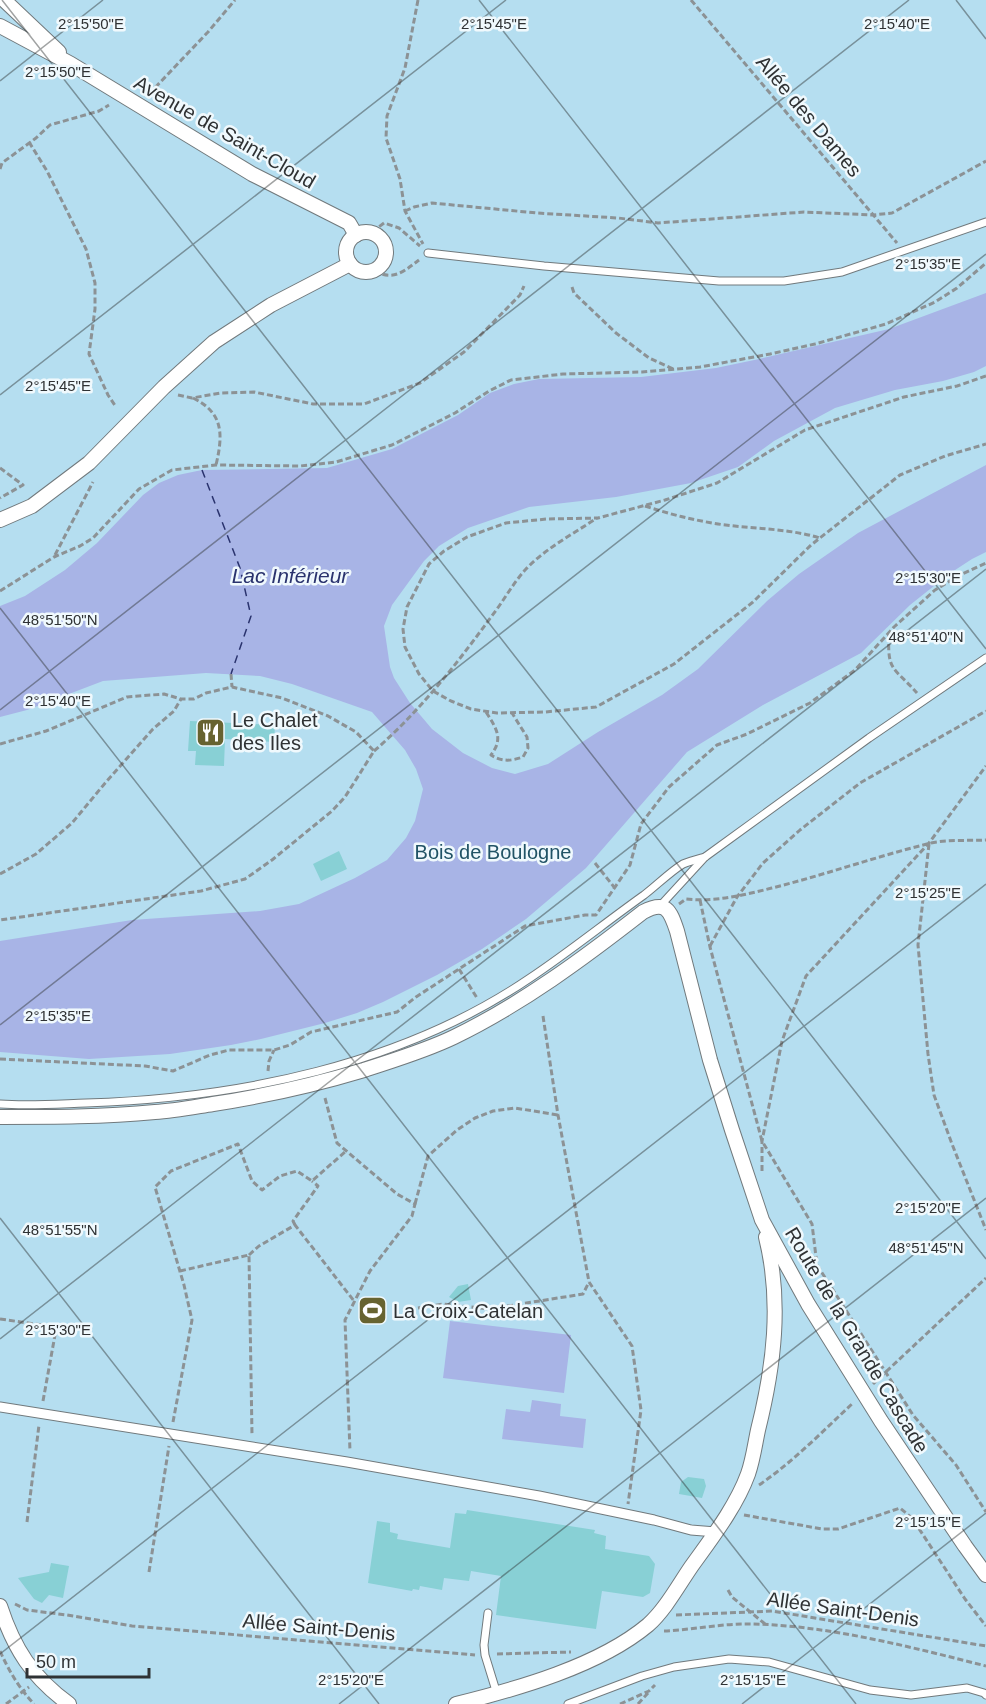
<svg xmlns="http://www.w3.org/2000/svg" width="986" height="1704" font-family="Helvetica,sans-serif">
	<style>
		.green { fill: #b5def0 }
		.water { fill: #a8b4e6 }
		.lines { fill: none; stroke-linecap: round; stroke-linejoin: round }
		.ferry { stroke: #2a336e; stroke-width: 1.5; stroke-dasharray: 8 6; stroke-linecap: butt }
		.building { fill: #88d0d5 }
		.service-casing { stroke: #71797c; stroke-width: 9 }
		.pedestrian-casing { stroke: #71797c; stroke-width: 11 }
		.minor-casing { stroke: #71797c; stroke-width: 16 }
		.path { stroke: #8c9295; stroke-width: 3; stroke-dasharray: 6 3; stroke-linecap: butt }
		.service { stroke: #fff; stroke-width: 7 }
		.pedestrian { stroke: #fff; stroke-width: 9 }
		.minor { stroke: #fff; stroke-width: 14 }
		.ticks { fill: none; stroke: #2f3234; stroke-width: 1.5; stroke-opacity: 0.45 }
		.labels { text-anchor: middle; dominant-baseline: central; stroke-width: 5; stroke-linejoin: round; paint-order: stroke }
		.street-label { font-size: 20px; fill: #2f3234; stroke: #f0f9fd }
		.poi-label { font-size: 20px; fill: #2f3234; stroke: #f0f9fd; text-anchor: start }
		.park-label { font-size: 20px; fill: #215366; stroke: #f0f9fd }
		.water-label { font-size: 21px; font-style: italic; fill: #2a336e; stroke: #f0f9fd }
		.ticks-label { font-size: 15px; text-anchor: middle; fill: #2f3234; stroke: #f0f9fd; stroke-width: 5; stroke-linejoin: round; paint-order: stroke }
	</style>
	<rect width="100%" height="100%" fill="#e3ecf0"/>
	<rect class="green" x="0" y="0" width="986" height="1704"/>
	<g class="water">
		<polygon points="986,293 986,366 974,372 943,381 895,390 835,408 774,441 738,467 691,483 616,497 529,507 468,528 439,546 424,561 392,605 384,626 390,667 394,678 410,703 432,729 463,753 492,768 515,774 548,764 598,732 662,695 698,669 767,601 799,574 858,533 986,465 986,552 972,559 949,574 910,605 861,653 763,705 687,752 586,868 526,919 482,949 437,975 383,1002 357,1013 325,1023 261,1039 231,1045 170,1054 89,1059 0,1052 0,941 132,920 260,911 299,904 355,878 387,860 406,838 415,821 423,789 416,769 405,750 372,712 292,684 260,676 206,673 103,681 27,710 0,717 0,606 25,596 65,570 97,543 143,495 159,483 178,475 202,470 327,468 392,449 458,415 490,393 514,384 539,379 641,377 716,368 759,359 889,329"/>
		<polygon points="450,1321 571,1335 564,1393 443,1378"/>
		<polygon points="532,1400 561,1404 560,1416 586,1419 583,1448 502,1439 506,1409 530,1412"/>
	</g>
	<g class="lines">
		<polyline class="ferry" points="202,470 240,568 251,616 231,674"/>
	</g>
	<g class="building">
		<polygon points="190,721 275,725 274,742 225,739 224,766 195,765 196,751 188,751"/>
		<polygon points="339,851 347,869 321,881 313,864"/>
		<polygon points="468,1284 471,1300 458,1302 449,1297 458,1286"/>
		<polygon points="688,1477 704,1479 706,1486 702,1498 679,1494 681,1482"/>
		<polygon points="467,1510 595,1530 594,1533 606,1536 605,1549 649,1556 655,1564 650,1593 643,1597 602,1591 596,1629 496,1615 501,1576 471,1571 469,1581 444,1578 442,1590 420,1586 419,1590 413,1589 412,1591 368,1583 377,1521 390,1523 390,1532 398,1534 397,1539 450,1548 455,1513 466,1514"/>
		<polygon points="51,1563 69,1566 63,1598 49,1595 42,1603 34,1599 18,1578 49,1572"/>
	</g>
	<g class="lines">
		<defs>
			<g id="service">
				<polyline points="428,253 544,266 719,281 784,281 842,272 986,222"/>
				<polyline points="660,906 705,857 869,738 986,658"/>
				<path d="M 0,1104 C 29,1106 57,1104 86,1103 C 239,1098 402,1065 530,978 C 569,952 606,922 644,895 C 656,886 671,871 683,864 C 690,861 698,859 705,857"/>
				<polyline points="488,1613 484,1645 485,1655 497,1694"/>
				<polyline points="568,1704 642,1676 674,1667 729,1659 769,1662 870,1690 911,1695 967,1688 984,1693 986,1695"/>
			</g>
			<polyline id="pedestrian" points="0,1407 347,1462 539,1496 654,1520 691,1530 716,1532"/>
			<g id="minor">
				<polyline points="4,0 59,52"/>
				<polyline points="0,26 71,64 252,174 349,223 356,235"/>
				<circle cx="366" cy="252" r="20"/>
				<polyline points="0,520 32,506 89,463 164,387 214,342 271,305 350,264"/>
				<path d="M 0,1117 C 52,1117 103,1117 155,1112 C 174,1111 194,1107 213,1104 C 265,1096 314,1085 364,1070 C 394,1060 425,1051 454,1037 C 522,1004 584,958 643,912 C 666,900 670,910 677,931 L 710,1060 L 732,1130 L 762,1220 L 808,1304 L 881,1421 L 965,1546 L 986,1575"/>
				<path d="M 0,1606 C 14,1649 32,1677 69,1704"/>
				<path d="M 456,1704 C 517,1689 599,1666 648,1625 C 665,1610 678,1586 691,1567 C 711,1539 736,1507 748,1474 C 753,1460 755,1444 758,1430 C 774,1366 782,1302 766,1237"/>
			</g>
		</defs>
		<use href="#service" class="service-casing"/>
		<use href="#pedestrian" class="pedestrian-casing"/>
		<use href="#minor" class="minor-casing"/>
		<g class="path">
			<polyline points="418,0 405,68 387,116 386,138 400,179 405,211 423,244"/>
			<polyline points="691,0 897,243"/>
			<polyline points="149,94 208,32 235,0"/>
			<polyline points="29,142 47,171 86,249 95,283 95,309 89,354 108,395 116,407"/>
			<polyline points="0,169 2,163 36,138 50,125 99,111 109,105"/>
			<polyline points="405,211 414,207 432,203 537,213 618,218 658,223 804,212 873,215 892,213 986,161"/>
			<polyline points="372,232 384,223 399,228 420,246"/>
			<path d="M 374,271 C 394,281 403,272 419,260"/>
			<polyline points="572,287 574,293 616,333 649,358 673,369"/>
			<polyline points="986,376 957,386 904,397 805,430 717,483 665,500 598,518 547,519 506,523 467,537 444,551 429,564 407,607 403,629 405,647 419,674 433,691 451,701 471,709 497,713 545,712 596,707 674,664 753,602 811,545 900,475 945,456 986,444"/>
			<polyline points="178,395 192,398 221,393 254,392 313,404 364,404 420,383 464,352 520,295 524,286"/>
			<path d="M 193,398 C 224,413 223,435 216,465"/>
			<polyline points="0,468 23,485 0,498"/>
			<path d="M 645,506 C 669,514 693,520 718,524 C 752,529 787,528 820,538"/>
			<polyline points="55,555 93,482"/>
			<polyline points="0,591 54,557 80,546 93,538 139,489 172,470 216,465 300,466 336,462 392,445 455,413 489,391 511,380 563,374 642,372 700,367 770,354 815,344 886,324 935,302 957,288 986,263"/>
			<path d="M 889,635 C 887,672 894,667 917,693"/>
			<polyline points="231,674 232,687"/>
			<path d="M 486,712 C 496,728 504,738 491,755 C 502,762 511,761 523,757 L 528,748 L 527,737 L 512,713"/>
			<polyline points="0,744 46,731 127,697 164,694 181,699 194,699 206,693 232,687 282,698 328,716 356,732 374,751 345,797 332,811 272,860 245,879 201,891 0,920"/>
			<path d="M 374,751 C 419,712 456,665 491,617 C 503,602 513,583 526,569 C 546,548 573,534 597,518"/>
			<polyline points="929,844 918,945 928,1054 934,1095 952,1144 986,1230"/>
			<polyline points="595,863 614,887"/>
			<polyline points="0,874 36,854 72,823 106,782 153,729 174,711 181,699"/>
			<polyline points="700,900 710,947 762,1141 812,1224 817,1265 913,1415 956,1465 986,1512"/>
			<path d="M 679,904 L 686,899 C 716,902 744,895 772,888 C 824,875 875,857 927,844 C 945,839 967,841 986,840"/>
			<polyline points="710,946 737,897 763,863 800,830 860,783 986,711"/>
			<polyline points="459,969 477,998"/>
			<polyline points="543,1016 558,1115 589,1282 632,1346 641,1410 628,1504"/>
			<polyline points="0,1059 145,1066 173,1071 210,1055 229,1050 274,1050 290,1045 311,1032 397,1012 416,997 525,926 585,915 596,915 630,865 641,824 669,787 717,745 747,734 810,703 855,670 894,627 935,590 960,575 986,563"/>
			<polyline points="268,1071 269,1061 274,1050"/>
			<polyline points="325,1098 337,1143 397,1194 415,1204 412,1216 370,1271 345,1320 350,1451"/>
			<polyline points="762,1171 762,1141 782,1041 806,976 929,843 986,766"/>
			<polyline points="415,1204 428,1156 457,1130 475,1118 493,1111 515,1108 558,1115"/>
			<polyline points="295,1225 293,1221 318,1186 312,1181"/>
			<polyline points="249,1255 259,1246 295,1225 354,1301"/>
			<polyline points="180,1271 249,1255 252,1435"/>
			<polyline points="418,1308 443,1304 489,1309 583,1294 589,1282"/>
			<polyline points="0,1319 56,1327"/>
			<polyline points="873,1384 986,1278"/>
			<polyline points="43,1401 57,1324"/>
			<polyline points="173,1422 192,1320 184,1285 155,1187 171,1171 238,1144 252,1181 262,1190 280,1176 297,1171 312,1181 346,1151"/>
			<path d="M 759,1485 C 793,1462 823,1431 853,1403"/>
			<polyline points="744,1515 822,1529 838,1529 900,1508 912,1518 965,1599 986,1626"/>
			<polyline points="27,1522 39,1425"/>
			<polyline points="149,1572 169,1446"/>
			<polyline points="728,1590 732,1597 765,1624"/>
			<polyline points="15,1604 27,1610 67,1615 132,1626 475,1655"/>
			<polyline points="676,1615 772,1611 986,1646"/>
			<path d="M 664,1631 C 691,1630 719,1624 746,1624 C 823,1624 911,1647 986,1666"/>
			<path d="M 0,1651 C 9,1671 19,1688 34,1704"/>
			<polyline points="497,1654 571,1652"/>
			<polyline points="6,1704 29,1687"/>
			<polyline points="620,1704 649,1691 655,1685"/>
			<polyline points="638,1704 648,1693"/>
		</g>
		<use href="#service" class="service"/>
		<use href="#pedestrian" class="pedestrian"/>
		<use href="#minor" class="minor"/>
	</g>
	<path class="ticks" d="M 2,0 L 986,1259M 479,0 L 986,649M 956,0 L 986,39M 0,81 L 103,0M 0,395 L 506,0M 0,608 L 856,1704M 0,710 L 909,0M 0,1025 L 986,254M 0,1218 L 379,1704M 0,1339 L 986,569M 0,1654 L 986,884M 339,1704 L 986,1198M 742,1704 L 986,1513"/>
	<defs>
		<symbol id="restaurant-square" viewBox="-11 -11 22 22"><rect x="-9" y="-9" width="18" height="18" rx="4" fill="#676330" stroke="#f0f9fd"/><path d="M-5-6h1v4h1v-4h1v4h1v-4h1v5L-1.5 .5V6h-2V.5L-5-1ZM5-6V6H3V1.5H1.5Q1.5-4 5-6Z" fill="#fff"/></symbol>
		<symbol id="stadium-square" viewBox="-11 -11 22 22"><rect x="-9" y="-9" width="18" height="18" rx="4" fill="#676330" stroke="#f0f9fd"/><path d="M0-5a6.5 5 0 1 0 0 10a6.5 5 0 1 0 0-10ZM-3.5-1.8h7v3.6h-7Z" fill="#fff"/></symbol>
	</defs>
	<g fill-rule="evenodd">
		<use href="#restaurant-square" x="194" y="716" width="33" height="33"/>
		<use href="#stadium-square" x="356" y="1294" width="33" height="33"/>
	</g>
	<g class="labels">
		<g class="street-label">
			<text transform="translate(809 116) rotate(50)">Allée des Dames</text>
			<text transform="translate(225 132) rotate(30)">Avenue de Saint-Cloud</text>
			<text transform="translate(857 1340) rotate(59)">Route de la Grande Cascade</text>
			<text transform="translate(843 1609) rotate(8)">Allée Saint-Denis</text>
			<text transform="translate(319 1627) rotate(5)">Allée Saint-Denis</text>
		</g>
		<g class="poi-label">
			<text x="232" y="720">Le Chalet<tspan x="232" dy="23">des Iles</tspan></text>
			<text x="393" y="1311">La Croix-Catelan</text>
		</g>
		<g class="park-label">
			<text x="493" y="852">Bois de Boulogne</text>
		</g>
		<g class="water-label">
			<text x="290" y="575">Lac Inférieur</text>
		</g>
	</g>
	<g class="ticks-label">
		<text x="91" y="29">2°15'50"E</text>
		<text x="494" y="29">2°15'45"E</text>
		<text x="897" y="29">2°15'40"E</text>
		<text x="58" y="77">2°15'50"E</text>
		<text x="928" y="269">2°15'35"E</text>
		<text x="58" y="391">2°15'45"E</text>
		<text x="928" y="583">2°15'30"E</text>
		<text x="60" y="625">48°51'50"N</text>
		<text x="926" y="642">48°51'40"N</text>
		<text x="58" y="706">2°15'40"E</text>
		<text x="928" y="898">2°15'25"E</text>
		<text x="58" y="1021">2°15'35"E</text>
		<text x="928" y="1213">2°15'20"E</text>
		<text x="60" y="1235">48°51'55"N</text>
		<text x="926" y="1253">48°51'45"N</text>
		<text x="58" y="1335">2°15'30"E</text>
		<text x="928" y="1527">2°15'15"E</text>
		<text x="351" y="1685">2°15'20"E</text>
		<text x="753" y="1685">2°15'15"E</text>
	</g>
	<path d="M27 1668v9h122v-9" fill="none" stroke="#2f3234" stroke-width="3"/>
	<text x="36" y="1668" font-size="18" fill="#2f3234" stroke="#f0f9fd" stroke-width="4.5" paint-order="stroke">50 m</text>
</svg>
